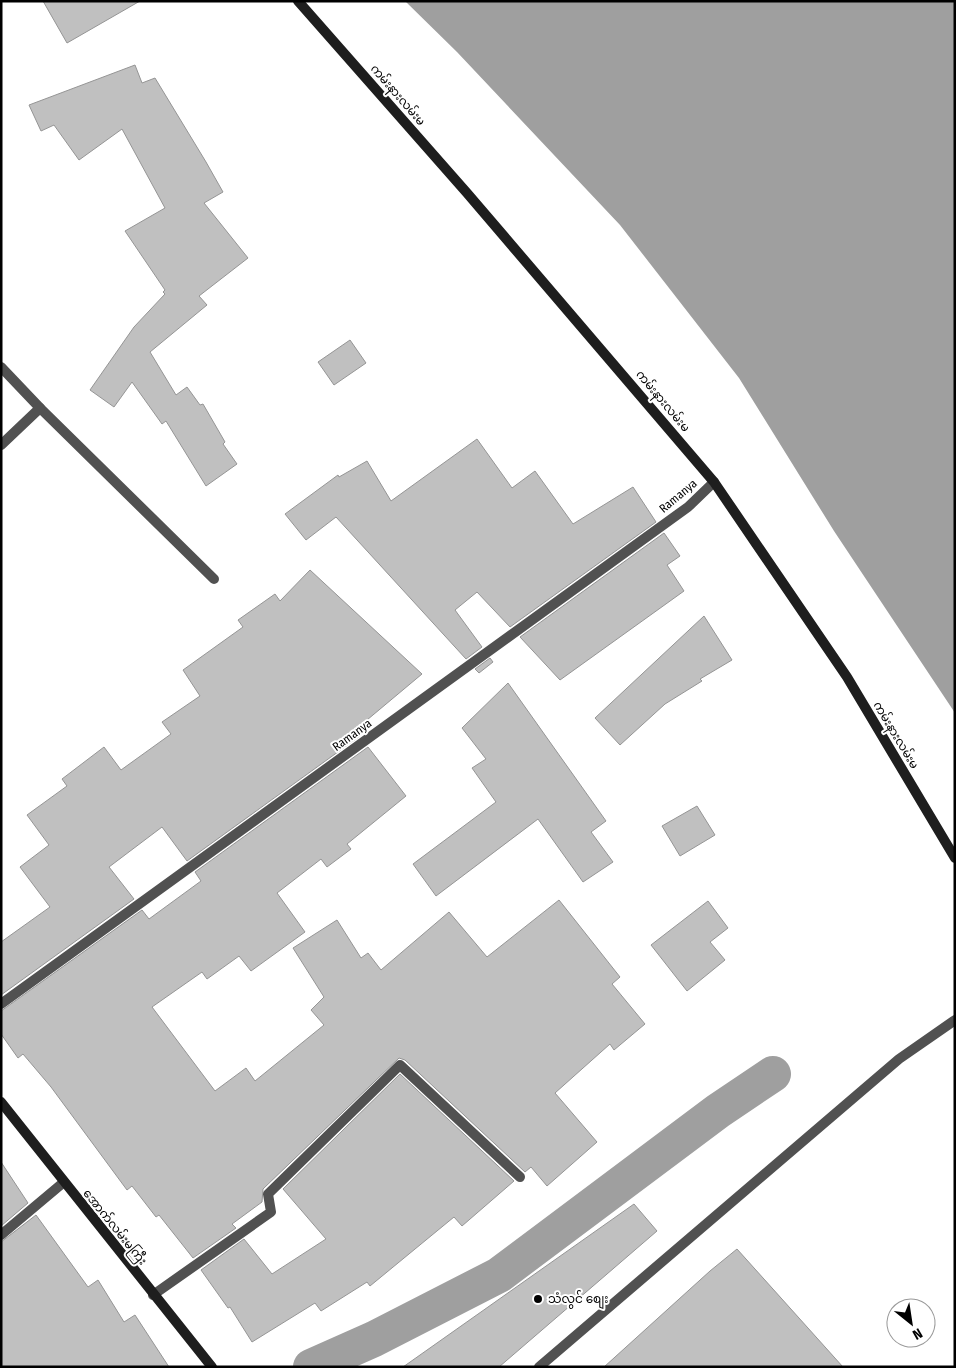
<svg xmlns="http://www.w3.org/2000/svg" width="956" height="1368" font-family="'Fira Sans Condensed','Noto Sans Myanmar',sans-serif">
	<style>
		.water { fill: #9f9f9f }
		.lines { fill: none; stroke-linecap: round; stroke-linejoin: round }
		.canal { stroke: #9f9f9f; stroke-width: 36 }
		.building { fill: #c0c0c0; stroke: #959595 }
		.street { stroke: #515151; stroke-width: 10 }
		.secondary { stroke: #1e1e1e; stroke-width: 10 }
		.poi-dot { fill: #000; stroke: #fff; stroke-width: 2 }
		.labels { text-anchor: middle; dominant-baseline: central; stroke-width: 4; stroke-linejoin: round; paint-order: stroke }
		.street-label { font-size: 12px; fill: #000; stroke: #fff }
		.poi-label { font-size: 12px; fill: #000; stroke: #fff; text-anchor: start }
	</style>
	<rect width="100%" height="100%" fill="#fff"/>
	<polygon class="water" points="405,1 955,1 955,713 834,531 739,378 620,225 457,52"/>
	<g class="lines">
		<polyline class="canal" points="311,1367 374,1339 499,1275 718,1111 773,1074"/>
	</g>
	<g class="building">
		<polygon points="43,1 140,1 67,43"/>
		<polygon points="135,65 142,83 155,78 206,162 223,192 204,203 248,258 199,296 207,305 150,352 176,395 187,387 200,405 203,404 225,442 223,444 237,464 206,486 166,421 162,424 132,382 114,407 90,390 134,327 165,294 163,292 165,290 125,231 165,208 122,129 79,160 54,125 41,131 29,105"/>
		<polygon points="350,340 366,363 334,385 318,362"/>
		<polygon points="477,439 512,488 535,471 573,524 633,487 656,522 510,627 477,592 455,610 482,647 466,659 336,517 306,540 285,514 338,475 339,477 367,461 391,501"/>
		<polygon points="664,533 680,556 667,565 684,591 560,680 520,637"/>
		<polygon points="310,570 422,674 355,730 360,736 187,861 162,827 109,867 134,899 1,995 1,942 50,907 20,867 49,845 27,815 67,786 62,779 104,747 121,770 171,734 162,722 200,696 183,670 243,627 238,620 275,594 280,601"/>
		<polygon points="704,616 732,660 700,679 702,681 665,704 620,745 595,718"/>
		<polygon points="490,658 493,662 479,673 475,669"/>
		<polygon points="508,683 606,821 591,832 613,862 583,882 538,819 436,896 413,864 496,802 472,768 486,759 462,728"/>
		<polygon points="368,747 406,796 347,844 351,849 327,867 321,859 277,893 305,932 251,971 239,956 207,979 202,972 152,1007 215,1091 246,1068 255,1081 324,1025 311,1010 324,997 293,948 337,920 361,958 368,953 381,970 449,912 487,957 559,900 620,977 612,984 645,1024 614,1050 610,1044 555,1093 597,1142 547,1186 531,1167 525,1172 405,1060 399,1058 263,1189 262,1202 232,1224 236,1228 193,1258 159,1215 156,1217 132,1186 127,1190 51,1087 23,1054 18,1058 1,1034 1,1011 142,910 149,919 201,881 195,872"/>
		<polygon points="697,806 715,835 680,856 662,826"/>
		<polygon points="708,901 728,928 710,942 725,960 687,991 651,945"/>
		<polygon points="400,1074 514,1181 462,1226 454,1217 370,1286 367,1282 321,1311 315,1303 252,1342 230,1307 228,1308 201,1270 244,1239 272,1274 326,1239 283,1189"/>
		<polygon points="1,1162 28,1203 1,1226"/>
		<polygon points="634,1204 657,1231 499,1367 403,1367"/>
		<polygon points="36,1215 88,1287 98,1280 124,1322 135,1315 169,1367 1,1367 1,1242"/>
		<polygon points="737,1249 843,1367 604,1367 710,1271"/>
	</g>
	<g class="lines">
		<g class="street">
			<polyline points="1,367 40,408 214,579"/>
			<polyline points="1,445 40,408"/>
			<polyline points="1,1004 688,507 714,482"/>
			<polyline points="1,1235 64,1182"/>
			<polyline points="153,1295 271,1212 268,1194 400,1065 520,1177"/>
			<polyline points="539,1367 899,1059 955,1020"/>
		</g>
		<g class="secondary">
			<polyline points="298,1 467,193 714,482 847,677 955,858"/>
			<polyline points="1,1102 212,1367"/>
		</g>
	</g>
	<circle class="poi-dot" cx="538" cy="1299" r="5"/>
	<g class="labels">
		<g class="street-label">
			<text transform="translate(398 95) rotate(49)">ကမ်းနားလမ်းမ</text>
			<text transform="translate(663 401) rotate(50)">ကမ်းနားလမ်းမ</text>
			<text transform="translate(678 496) rotate(-40)">Ramanya</text>
			<text transform="translate(352 735) rotate(-36)">Ramanya</text>
			<text transform="translate(896 735) rotate(59)">ကမ်းနားလမ်းမ</text>
			<text transform="translate(115 1227) rotate(51)">အောက်လမ်းမကြီး</text>
		</g>
		<g class="poi-label">
			<text x="548" y="1299">သံလွင် စျေး</text>
		</g>
	</g>
	<rect width="956" height="1368" fill="none" stroke="#000000" stroke-width="5"/>
	<g transform="translate(911 1323) rotate(150)"><circle r="24" fill="#ffffff" stroke="#999999"/>
	<path d="M0-4L9 19L0 12L-9 19Z" fill="#000000"/>
	<text y="-8" font-size="14" font-weight="bold" text-anchor="middle" fill="#000000">N</text>
	</g>
</svg>
